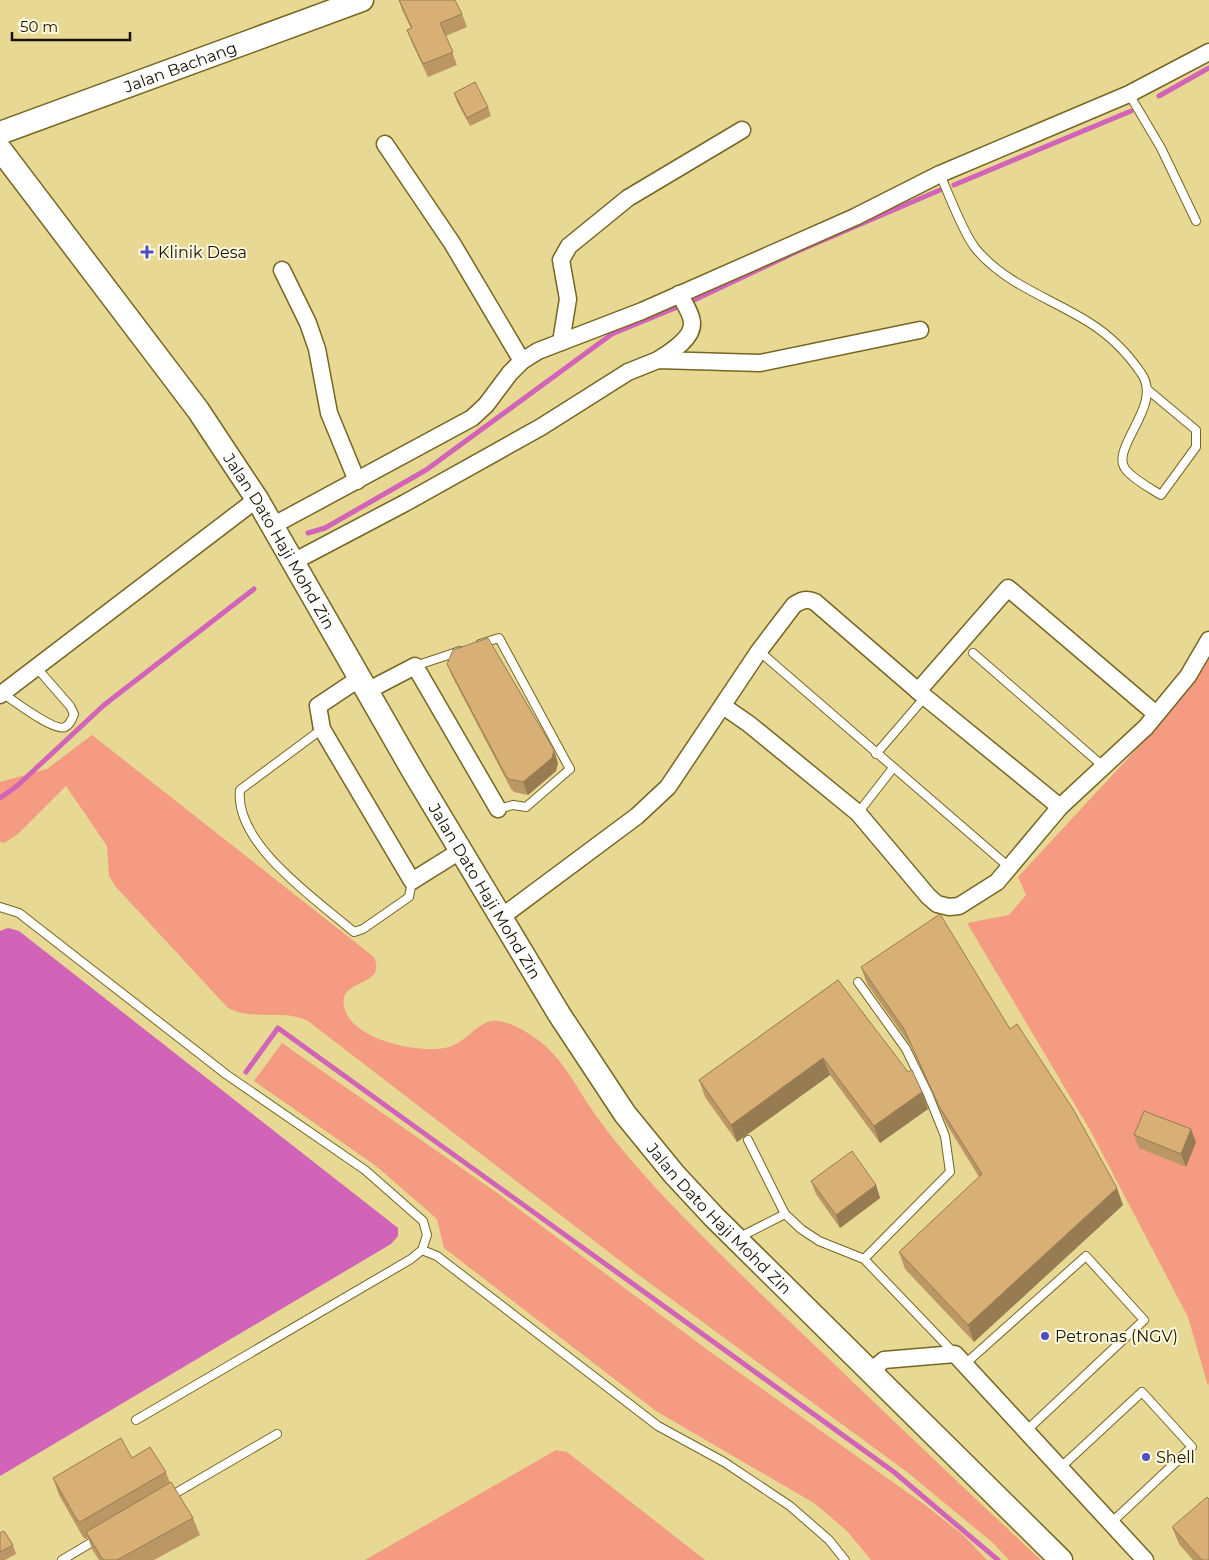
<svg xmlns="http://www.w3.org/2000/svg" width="1209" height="1560" font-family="Montserrat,sans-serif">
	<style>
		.green { fill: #f49b81 }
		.water { fill: #d164b8 }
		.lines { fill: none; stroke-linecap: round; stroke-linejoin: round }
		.stream { stroke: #d164b8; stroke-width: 5 }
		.lane-casing { stroke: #756622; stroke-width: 10 }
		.street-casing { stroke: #756622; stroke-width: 19 }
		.secondary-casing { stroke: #756622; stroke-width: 25 }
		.lane { stroke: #fff; stroke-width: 8 }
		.street { stroke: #fff; stroke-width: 16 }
		.secondary { stroke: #fff; stroke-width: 22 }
		.wall { fill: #ba9765 }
		.shaded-wall { fill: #977b53 }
		.building { fill: #d8b076; stroke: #977b53 }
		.poi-dot { fill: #4d4fc6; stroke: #fef8de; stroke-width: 2 }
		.labels { text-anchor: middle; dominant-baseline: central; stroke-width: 4; stroke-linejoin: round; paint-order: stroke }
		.street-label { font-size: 16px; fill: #181200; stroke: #fef8de }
		.poi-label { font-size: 16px; fill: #181200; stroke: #fef8de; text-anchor: start }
	</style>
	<rect width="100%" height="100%" fill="#e7d893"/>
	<g class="green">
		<polygon points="1209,656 1209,1382 1208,1386 1188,1317 1090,1130 967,923 1009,915 1026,895 1018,877 1155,729 1193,683"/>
		<path d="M 92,735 L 374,957 C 388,990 334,976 345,1010 C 354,1040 422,1055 449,1047 C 466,1042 477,1023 492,1021 C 506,1019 527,1032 538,1040 C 564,1059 578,1091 597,1117 C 617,1145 642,1173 666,1199 C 719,1254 774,1307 830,1360 C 900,1427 970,1494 1041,1560 L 1009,1560 L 993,1543 L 907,1472 L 636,1273 L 308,1021 C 282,1008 251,1022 227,1007 L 116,887 L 109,876 L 107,846 L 66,786 L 18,834 L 4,843 L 0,842 L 0,782 L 47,769 Z"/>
		<polygon points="282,1043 500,1195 709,1351 925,1505 963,1535 987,1560 871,1560 847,1531 814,1503 656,1411 444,1248 437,1219 376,1166 254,1081"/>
		<polygon points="556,1450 567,1452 705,1560 365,1560"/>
	</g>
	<polygon class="water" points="8,928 19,931 398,1228 398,1236 391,1244 0,1476 0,931"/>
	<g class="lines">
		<g class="stream">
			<polyline points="1159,96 1209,68"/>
			<polyline points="954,185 1131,111"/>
			<polyline points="308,533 325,528 426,470 612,334 692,301 798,251 940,190"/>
			<polyline points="0,798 17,786 104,705 254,589"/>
			<polyline points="246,1072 278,1028 894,1472 998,1560"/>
		</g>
		<defs>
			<g id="lane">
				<polyline points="1129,94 1161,148 1196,221"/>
				<path d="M 940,174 C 948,193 964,235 976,249 C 1006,285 1051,298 1090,323 C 1109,335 1128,354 1141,373 C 1165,406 1106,450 1127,471 C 1136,481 1150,488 1161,495 L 1196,447 L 1196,430 L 1148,390"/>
				<polyline points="480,644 499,638 570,769 526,807 513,805 498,809"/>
				<polyline points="759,651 1010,868"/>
				<polyline points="973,653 1104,767"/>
				<polyline points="415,666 460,651"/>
				<path d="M 2,693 C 13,700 54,732 65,727 C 70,725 72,719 74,714 L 70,706 L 36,667"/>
				<path d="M 322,729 L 240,790 C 234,844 317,900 354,932 L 363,929 L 409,897 L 412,881"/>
				<polyline points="876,754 925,697"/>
				<polyline points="858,813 893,768"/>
				<polyline points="0,907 19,913 227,1075 365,1170 423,1221 427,1235 422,1250 411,1259 136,1420"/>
				<polyline points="858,982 906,1049 928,1094 945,1136 950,1172 864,1259"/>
				<polyline points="748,1140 785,1214 801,1229 819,1241 864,1259 955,1354"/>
				<polyline points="738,1238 785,1214"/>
				<polyline points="422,1250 437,1256 658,1426 724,1462 790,1506 829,1540 845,1560"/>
				<polyline points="965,1364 1086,1256 1144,1320 1026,1431"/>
				<polyline points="1060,1468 1142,1392 1192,1447 1111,1523"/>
				<polyline points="169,1497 277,1434"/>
				<polyline points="62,1560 99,1538"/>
			</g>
			<g id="street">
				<polyline points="385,144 452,243 522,361"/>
				<polyline points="282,270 308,323 317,349 329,413 357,481"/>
				<polyline points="561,342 568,299 561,260 569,246 628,198 742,130"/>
				<path d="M 658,360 C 669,353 693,339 692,323 C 692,314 683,301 679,294"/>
				<polyline points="272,526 472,418 486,405 510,373 522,361 538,351 642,311 855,217 940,174 1129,94 1209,52"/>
				<polyline points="293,562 405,503 541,427 628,372 658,360 760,363 920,330"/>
				<polyline points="360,678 318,706 322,729 412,881 460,851"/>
				<polyline points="367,691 415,666 498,809"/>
				<polyline points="918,691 1008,588 1156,714"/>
				<polyline points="0,695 257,499"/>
				<polyline points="723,706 749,724 858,813 928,896 937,904 949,907 959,906 997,882 1060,807 1146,727 1188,676 1209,640"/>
				<path d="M 500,918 L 637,816 L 668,787 L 759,651 L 794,605 C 802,600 807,598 815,602 L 925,697 L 1060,807"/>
				<polyline points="871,1371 884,1360 955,1354 1145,1560"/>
			</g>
			<g id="secondary">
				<path id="s1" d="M 0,133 L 362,0"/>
				<path id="s2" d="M 0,149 L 198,410 L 237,469 L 257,499 L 413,771 L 559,1014 L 625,1114 L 674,1174 L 714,1217 L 1061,1560"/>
			</g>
		</defs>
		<use href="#lane" class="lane-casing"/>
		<use href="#street" class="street-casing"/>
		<use href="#secondary" class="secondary-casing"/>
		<use href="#lane" class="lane"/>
		<use href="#street" class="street"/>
		<use href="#secondary" class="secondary"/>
	</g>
	<g class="wall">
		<polygon points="399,0 462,14 467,27 446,36 457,65 428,77 412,43 407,30 411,28 403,12"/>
		<polygon points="454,93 488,107 491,116 470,126 457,102"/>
		<polygon points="447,664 558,763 556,771 528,795 514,792 511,789 452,676"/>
		<polygon points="861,967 1010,1029 1123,1205 974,1342 905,1269 899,1252 979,1177 947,1125 911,1046 867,984"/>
		<polygon points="838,980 928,1109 880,1143 830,1075 737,1142 705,1097 699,1080"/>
		<polygon points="1134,1135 1196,1142 1186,1167 1139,1148"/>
		<polygon points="811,1181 876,1185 880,1198 840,1228 816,1194"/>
		<polygon points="132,1458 166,1472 170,1483 193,1518 200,1535 154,1560 99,1560 92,1549 88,1538 86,1539 83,1537 59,1495 53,1478"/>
		<polygon points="1172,1527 1209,1560 1193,1560 1179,1544"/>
		<polygon points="0,1533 13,1545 16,1554 5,1560 0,1560"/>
	</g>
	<g class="shaded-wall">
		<polygon points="554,750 558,763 556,771 528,795 523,782"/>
		<polygon points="823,1058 830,1075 737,1142 731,1125"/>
		<polygon points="922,1092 928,1109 880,1143 874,1126"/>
		<polygon points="1191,1129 1196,1142 1186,1167 1181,1154"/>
		<polygon points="876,1185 880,1198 840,1228 836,1215"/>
		<polygon points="1117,1188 1123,1205 974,1342 968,1325"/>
	</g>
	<g class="building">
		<polygon points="399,0 455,0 462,14 440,23 453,52 423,64 407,30 412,28"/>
		<polygon points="475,82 488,107 467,118 454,93"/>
		<polygon points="488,638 554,750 552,758 523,782 509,779 506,776 447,664 453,650"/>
		<polygon points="940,914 1010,1029 1017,1024 1073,1109 1117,1188 968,1325 899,1252 982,1174 940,1108 904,1029 861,967"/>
		<polygon points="838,980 908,1072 912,1070 922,1092 874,1126 823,1058 731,1125 699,1080"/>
		<polygon points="1144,1111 1191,1129 1181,1154 1134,1135"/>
		<polygon points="852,1151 876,1185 836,1215 811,1181"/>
		<polygon points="121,1438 132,1458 150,1447 166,1472 80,1522 77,1520 53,1478"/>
		<polygon points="171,1482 193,1518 117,1560 103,1560 86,1532"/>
		<polygon points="1207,1497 1209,1499 1209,1560 1202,1560 1172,1527"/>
		<polygon points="4,1531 13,1545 0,1552 0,1533"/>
	</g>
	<g class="poi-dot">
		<path d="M144.5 244.5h5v5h5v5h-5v5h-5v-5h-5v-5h5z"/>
		<circle cx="1045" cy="1336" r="5"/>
		<circle cx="1146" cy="1457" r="5"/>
	</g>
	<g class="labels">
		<g class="street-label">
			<text stroke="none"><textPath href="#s1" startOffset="192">Jalan Bachang</textPath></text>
			<text stroke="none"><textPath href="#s2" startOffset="482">Jalan Dato Haji Mohd Zin</textPath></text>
			<text stroke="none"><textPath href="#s2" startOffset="888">Jalan Dato Haji Mohd Zin</textPath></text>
			<text stroke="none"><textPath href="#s2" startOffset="1292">Jalan Dato Haji Mohd Zin</textPath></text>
		</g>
		<g class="poi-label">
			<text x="158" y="252">Klinik Desa</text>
			<text x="1055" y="1336">Petronas (NGV)</text>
			<text x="1156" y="1457">Shell</text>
		</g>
	</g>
	<path d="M12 32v8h118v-8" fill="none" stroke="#181200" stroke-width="2.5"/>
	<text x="20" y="32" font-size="15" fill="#181200" stroke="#fef8de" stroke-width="4" paint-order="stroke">50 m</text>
</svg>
